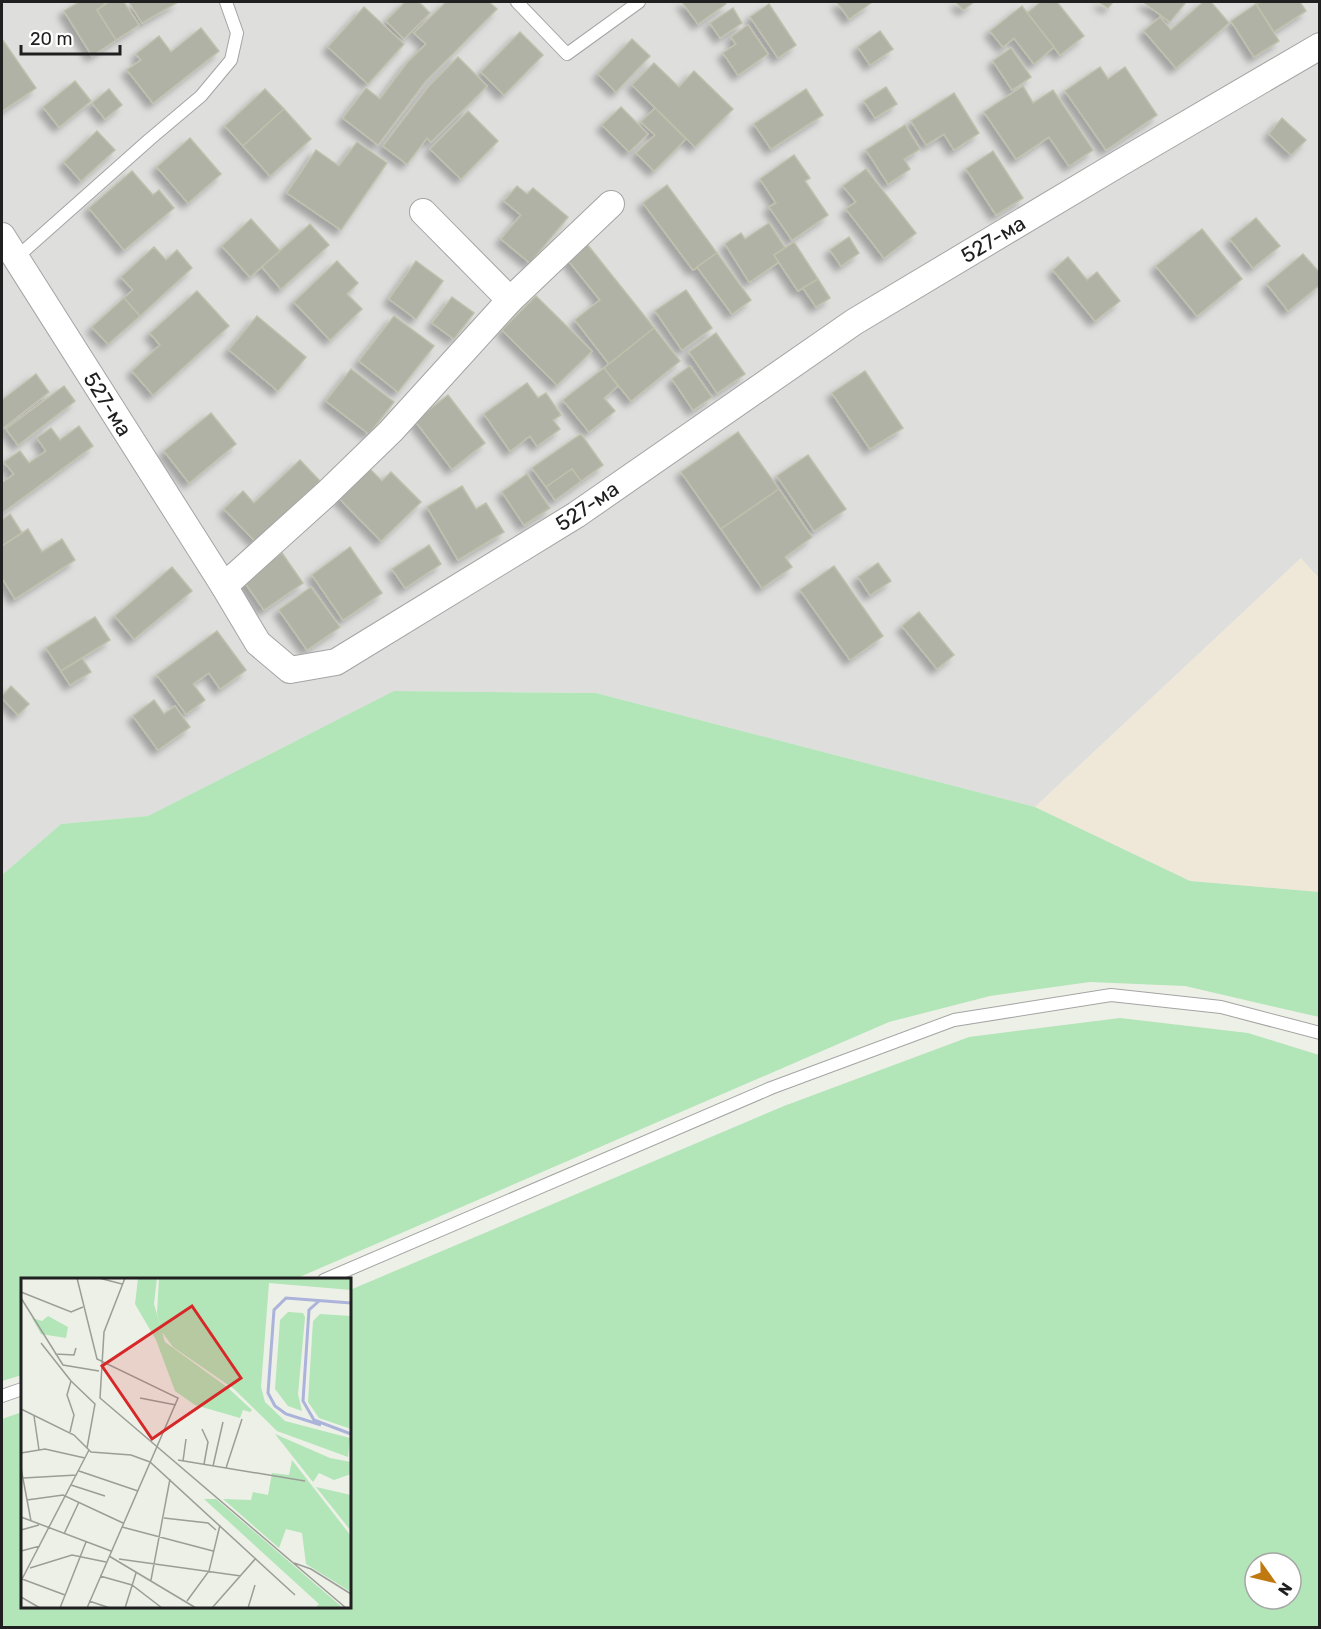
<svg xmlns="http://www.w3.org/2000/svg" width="1321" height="1629" font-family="Rubik,sans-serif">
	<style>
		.residential { fill: #dededd }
		.commercial { fill: #efe7d8 }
		.grass { fill: #b2e5b7; fill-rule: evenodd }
		.building { fill: #b1b2a6; stroke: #bfc0ab; stroke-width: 1.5; filter: url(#shadow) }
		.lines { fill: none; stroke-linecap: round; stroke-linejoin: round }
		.lane-casing { stroke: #a4a4a4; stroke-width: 14 }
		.street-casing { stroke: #a4a4a4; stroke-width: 28 }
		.lane { stroke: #fff; stroke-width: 12 }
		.street { stroke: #fff; stroke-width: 26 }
		.labels { text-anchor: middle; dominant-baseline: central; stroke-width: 4.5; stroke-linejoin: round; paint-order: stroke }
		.street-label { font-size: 21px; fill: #202020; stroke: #fff }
		.inset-river { fill: none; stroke: #abb3da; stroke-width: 3 }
		.inset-road { fill: none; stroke: #9b9d97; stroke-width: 1.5 }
		.view { fill: #d62828; fill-opacity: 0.15; stroke: #d62828; stroke-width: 3 }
		.inset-edge { fill: none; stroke: #202020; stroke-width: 3 }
	</style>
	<defs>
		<filter id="shadow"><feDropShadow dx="-5.5" dy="5.5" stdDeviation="3" flood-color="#0004"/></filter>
	</defs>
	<rect width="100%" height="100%" fill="#edf0e7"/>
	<polygon class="residential" points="2,2 1319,2 1319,578 1300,559 1035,807 596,693 395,691 148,816 61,824 2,875"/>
	<polygon class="commercial" points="1301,558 1319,578 1319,892 1190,881 1035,807"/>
	<g class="grass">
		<polygon points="394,691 596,693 1035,807 1190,881 1319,892 1319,1017 1185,986 1090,982 990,996 889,1022 295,1279 22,1280 22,1375 2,1381 2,875 61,824 148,816"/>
		<path d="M 1120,1018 L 1248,1033 L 1319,1055 L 1319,1627 L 2,1627 L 2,1419 L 22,1412 L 22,1606 L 350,1606 L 350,1290 L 784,1106 L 969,1037 ZM 1255,1563 L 1291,1563 L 1291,1599 L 1255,1599 Z"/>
	</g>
	<g class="building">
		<polygon points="79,2 103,2 105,4 97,10 116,40 92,56 64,11"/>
		<polygon points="109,2 124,2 139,25 116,40 97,10"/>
		<polygon points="129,2 178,2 142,23"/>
		<polygon points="405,2 419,2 430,13 404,39 386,21"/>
		<polygon points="446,2 489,2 497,9 425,82 378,145 343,118 366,88 380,99 407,63 426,44 414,33"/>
		<polygon points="682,2 724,2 726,4 698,24"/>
		<polygon points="837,2 870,2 871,3 849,19"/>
		<polygon points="956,2 974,2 963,10"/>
		<polygon points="1041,2 1057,2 1084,36 1060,55 1027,13"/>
		<polygon points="1099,2 1113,2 1108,8"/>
		<polygon points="1143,2 1186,2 1170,22"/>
		<polygon points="1203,2 1211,2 1229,23 1176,68 1144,31 1160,17 1171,30"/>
		<polygon points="1261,2 1300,2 1306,11 1274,32 1256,4"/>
		<polygon points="769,4 796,45 778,58 750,17"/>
		<polygon points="1256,4 1279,41 1254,57 1231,21"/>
		<polygon points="1022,6 1054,47 1034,64 1014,38 1003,47 990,31"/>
		<polygon points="364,7 404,44 368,84 328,47"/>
		<polygon points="733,8 742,23 720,38 710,23"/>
		<polygon points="748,25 768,54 738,75 723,53 736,44 731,37"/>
		<polygon points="201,28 219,51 153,103 127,70 141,60 136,54 159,36 171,52"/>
		<polygon points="880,31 893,49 870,65 858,47"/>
		<polygon points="520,32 543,55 504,95 481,72"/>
		<polygon points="2,39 36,88 2,111"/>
		<polygon points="632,39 650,56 616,92 598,74"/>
		<polygon points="1011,48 1031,77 1012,90 993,61"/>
		<polygon points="458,57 487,86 431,142 427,138 407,164 383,146 429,86"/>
		<polygon points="654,63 679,87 694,71 733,109 695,147 632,85"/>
		<polygon points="1100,67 1108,79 1125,67 1157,115 1106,150 1065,91"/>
		<polygon points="75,81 91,101 59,127 43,107"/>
		<polygon points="1023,86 1033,103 1053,90 1093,150 1069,166 1049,137 1016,159 984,112"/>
		<polygon points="886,87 897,104 875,118 864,101"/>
		<polygon points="109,89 122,105 105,119 92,103"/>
		<polygon points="265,89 284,109 243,146 225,126"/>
		<polygon points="806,89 823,115 771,149 754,124"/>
		<polygon points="954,93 979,133 954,150 944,134 926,145 911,121"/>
		<polygon points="621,107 648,134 629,152 602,125"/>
		<polygon points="655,108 686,139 654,171 636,153 655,135 641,122"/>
		<polygon points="284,109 311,139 270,176 243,146"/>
		<polygon points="468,111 498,141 461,179 430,149"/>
		<polygon points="1282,118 1306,140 1291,155 1269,134"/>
		<polygon points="905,125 920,149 904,159 910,169 888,184 866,150"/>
		<polygon points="97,131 115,150 81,181 64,162"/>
		<polygon points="190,138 221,174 188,203 157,167"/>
		<polygon points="357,142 387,163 341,230 287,193 316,150 339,166"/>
		<polygon points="993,151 1023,198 996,215 966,169"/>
		<polygon points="794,155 810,178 805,181 828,215 792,240 769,207 776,203 760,179"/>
		<polygon points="866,169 916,233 884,258 846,209 856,202 843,186"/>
		<polygon points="132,171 153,195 159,190 174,208 124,250 89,208"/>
		<polygon points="667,185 717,253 693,270 643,203"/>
		<polygon points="517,186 527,194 533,188 568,217 530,263 501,239 521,215 504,201"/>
		<polygon points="1256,218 1280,246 1253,268 1230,239"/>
		<polygon points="251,219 280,251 250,277 222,246"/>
		<polygon points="769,223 785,248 774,255 779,262 749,282 725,244 741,233 745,239"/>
		<polygon points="310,224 329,245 281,289 262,267"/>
		<polygon points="1202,229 1242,279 1197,316 1156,266"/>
		<polygon points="849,237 859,253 841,266 830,250"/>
		<polygon points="794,242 818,279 798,291 774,255"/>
		<polygon points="587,244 654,328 609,364 575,320 600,300 567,259"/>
		<polygon points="154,247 166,260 177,250 192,268 140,316 124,298 133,290 121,277"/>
		<polygon points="717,253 751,300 732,314 697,267"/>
		<polygon points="1303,254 1320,273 1320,285 1288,311 1267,284"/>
		<polygon points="1068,257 1087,280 1097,272 1120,301 1095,321 1053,270"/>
		<polygon points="337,261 358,283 347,294 362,309 330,340 294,302"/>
		<polygon points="416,261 443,281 416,319 389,299"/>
		<polygon points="818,279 830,298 816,307 803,288"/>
		<polygon points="686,290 712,328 682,350 655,311"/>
		<polygon points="197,291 229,326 153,395 132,371 160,345 150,333"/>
		<polygon points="536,296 592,351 557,385 502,330"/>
		<polygon points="452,297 474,313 454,339 432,323"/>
		<polygon points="124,298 140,316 108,344 92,327"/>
		<polygon points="257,316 306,357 278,391 229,350"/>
		<polygon points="394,316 434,346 398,392 359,361"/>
		<polygon points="654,328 680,361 631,401 604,368"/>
		<polygon points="716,333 745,374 717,393 689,352"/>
		<polygon points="690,366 712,397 693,410 672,379"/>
		<polygon points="604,368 618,386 604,398 615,411 589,432 563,400"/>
		<polygon points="351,369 394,402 369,434 326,401"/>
		<polygon points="865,371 903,428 870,449 832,393"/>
		<polygon points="36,374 49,392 2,429 2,400"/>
		<polygon points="527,383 538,398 546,393 561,415 553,420 560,429 537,446 530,436 510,451 484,414"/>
		<polygon points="64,386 75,401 18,445 6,429"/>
		<polygon points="448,395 485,443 452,469 415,421"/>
		<polygon points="211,413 236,444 189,483 164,451"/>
		<polygon points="79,426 93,446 2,513 2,483 14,474 4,462 20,451 29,463 46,451 37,438 51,428 60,440"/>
		<polygon points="738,432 779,489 721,529 681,472"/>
		<polygon points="581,434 603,465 581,481 572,469 546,487 532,468"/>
		<polygon points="808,455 846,509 814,531 777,476"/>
		<polygon points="300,460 320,481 256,542 224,509 243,491 254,503"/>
		<polygon points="368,467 382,481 391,472 421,502 381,541 338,497"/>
		<polygon points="572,469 581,481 555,500 546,487"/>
		<polygon points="527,474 550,508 524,525 502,492"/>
		<polygon points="462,486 476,509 486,503 504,532 458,560 427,507"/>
		<polygon points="779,489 812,537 785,557 792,567 762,588 721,529"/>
		<polygon points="10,514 22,533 2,546 2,520"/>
		<polygon points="28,529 42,552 62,539 75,560 15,599 2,578 2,546"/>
		<polygon points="429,545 441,564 405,588 392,569"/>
		<polygon points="350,547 382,593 343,620 312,575"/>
		<polygon points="282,553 303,583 264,610 243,580"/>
		<polygon points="878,563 891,581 870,595 858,577"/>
		<polygon points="834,566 883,636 850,660 800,590"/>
		<polygon points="172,567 192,591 134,639 115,616"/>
		<polygon points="311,587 340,627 307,650 279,610"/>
		<polygon points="919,612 954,655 937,669 902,626"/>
		<polygon points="95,617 110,640 61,671 46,648"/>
		<polygon points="217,631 246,670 220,689 209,673 193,684 205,700 186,714 157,675"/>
		<polygon points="82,658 91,672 70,685 61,671"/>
		<polygon points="11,686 29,704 18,715 2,698 2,696"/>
		<polygon points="154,700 164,714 175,706 190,727 158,750 133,716"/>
	</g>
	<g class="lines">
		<defs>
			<g id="lane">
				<polyline points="517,2 567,54 639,2"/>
				<polyline points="16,258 150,139 201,96 231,60 237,33 226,2"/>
				<polyline points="324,1280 771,1088 954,1020 1111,995 1221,1007 1320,1033"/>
				<polyline points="2,1396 22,1389"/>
			</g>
			<g id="street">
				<polyline points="423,212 510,300"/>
				<polyline points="2,236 224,586 258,643 290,670 336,662 576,515 854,322 1120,163 1320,46"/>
				<polyline points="224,586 326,494 391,431 510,300 611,204"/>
			</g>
		</defs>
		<use href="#lane" class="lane-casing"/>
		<use href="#street" class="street-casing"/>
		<use href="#lane" class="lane"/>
		<use href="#street" class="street"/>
	</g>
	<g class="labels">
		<g class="street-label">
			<text transform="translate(993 239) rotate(-31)">527-ма</text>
			<text transform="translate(108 404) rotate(58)">527-ма</text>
			<text transform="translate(587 506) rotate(-34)">527-ма</text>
		</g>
	</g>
	<g transform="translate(21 1278)">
		<rect width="330" height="330" fill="#edf0e7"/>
		<path d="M 117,0 L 136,0 L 133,26 L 144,64 L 206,109 L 231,132 L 229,134 L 222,132 L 219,140 L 174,127 L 154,113 L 135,62 L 114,26 ZM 138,0 L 330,0 L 330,12 L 248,5 L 240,109 L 244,124 L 264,143 L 329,160 L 327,179 L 256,153 L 213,111 L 152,69 L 141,54 L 136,35 ZM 267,34 L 282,35 L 284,39 L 277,116 L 281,133 L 267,128 L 254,111 L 259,42 ZM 299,36 L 330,38 L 330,151 L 298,140 L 287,124 L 292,43 ZM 27,38 L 47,49 L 45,60 L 20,56 L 11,40 L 21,43 ZM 254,156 L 309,180 L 330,184 L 330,196 L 313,202 L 298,195 L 292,204 ZM 271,182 L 330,258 L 330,314 L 285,286 L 281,255 L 265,251 L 258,270 L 202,221 L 230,222 L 232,214 L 247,217 L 251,195 L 268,197 ZM 295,209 L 330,217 L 330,253 ZM 183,221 L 195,221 L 322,330 L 294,330 L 298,326 Z" fill="#b2e5b7"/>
		<path class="inset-river" d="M 298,23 L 288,32 L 282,123 L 293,142 L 330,156M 300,147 L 265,136 L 254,128 L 247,115 L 253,32 L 265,20 L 330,25"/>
		<path class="inset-road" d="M 56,0 L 76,81 L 157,120 L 66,330M 78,0 L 101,6M 104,0 L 83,54 L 79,120 L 325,330M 0,14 L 50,34 L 62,29M 0,20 L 42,87 L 78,93M 20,65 L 50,103 L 46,117 L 53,137 L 49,154M 34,76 L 53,77 L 55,70M 50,103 L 74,126 L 66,170M 119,120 L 155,127M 0,131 L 53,157 L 70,174 L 110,177 L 129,184 L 274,317M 13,138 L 18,172M 181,151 L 187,164 L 183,186M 0,175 L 24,171 L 64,180M 157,182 L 284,203M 162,183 L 165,161M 192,188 L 202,144M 0,190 L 10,243M 205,190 L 221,141M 58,193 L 117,213M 2,200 L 56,197M 50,207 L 84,218M 6,222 L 42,217 L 102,245M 0,239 L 90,273M 143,240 L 187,245 L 195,252M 101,249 L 192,273M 0,252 L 18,247M 43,256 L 58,224M 0,273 L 19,268M 88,278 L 175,330M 98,281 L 220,298M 273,285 L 290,291 L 330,316M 9,290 L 51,277 L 85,284M 79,298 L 111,307 L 141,330M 1,301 L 44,317M 130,302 L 149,201M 0,303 L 68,172M 0,319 L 19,330M 68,323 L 89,330M 166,323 L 188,293 L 199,247M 39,330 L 65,264M 104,330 L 115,295M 191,330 L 235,280M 227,330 L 234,307"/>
		<path class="view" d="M 171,28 L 220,100 L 131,161 L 81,88 Z"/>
		<rect width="330" height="330" class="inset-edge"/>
	</g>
	<rect width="1321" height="1629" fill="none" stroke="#202020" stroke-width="6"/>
	<g transform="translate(1273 1581) rotate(124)"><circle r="28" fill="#ffffff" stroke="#a6a6a6" stroke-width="1.5"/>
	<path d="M0-4.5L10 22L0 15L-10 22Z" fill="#bf7910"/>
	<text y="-9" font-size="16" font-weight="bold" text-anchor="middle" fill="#202020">N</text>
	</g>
	<path d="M21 45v9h99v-9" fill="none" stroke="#202020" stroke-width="3"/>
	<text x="30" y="45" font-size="18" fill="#202020" stroke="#ffffff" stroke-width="4.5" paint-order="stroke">20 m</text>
</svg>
